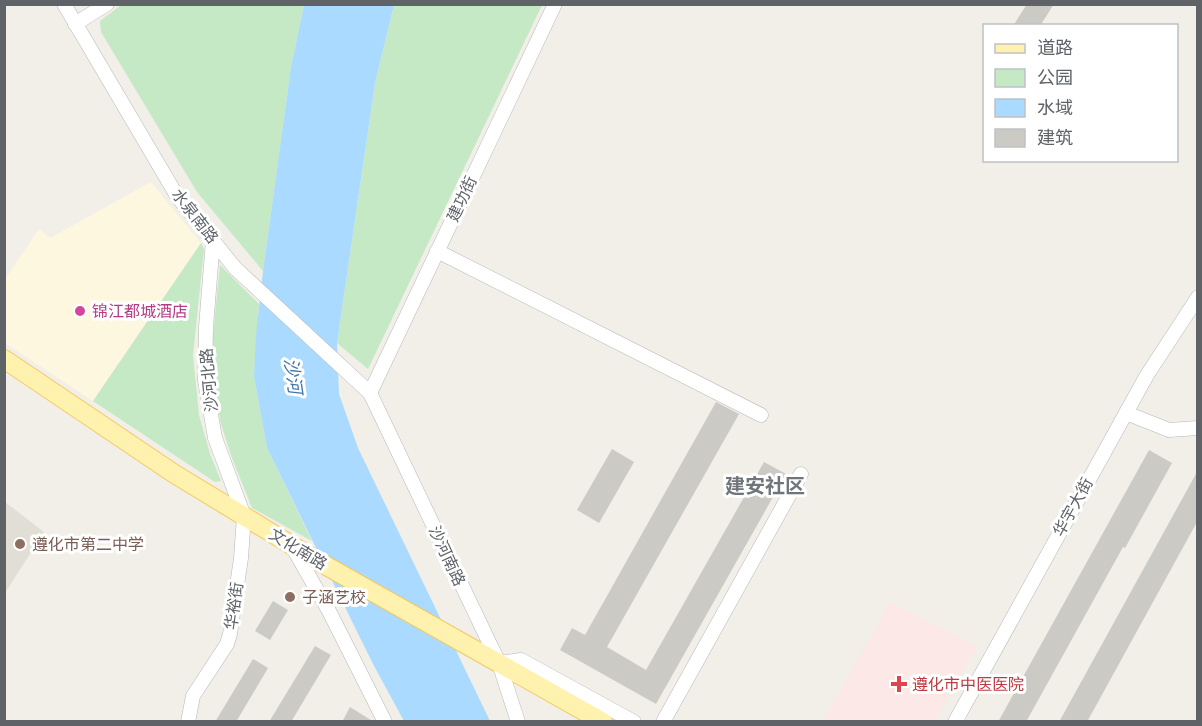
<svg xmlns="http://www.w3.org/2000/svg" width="1202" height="726" font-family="'Fira Sans Condensed','Noto Sans SC',sans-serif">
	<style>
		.commercial { fill: #fef7e0 }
		.education { fill: #e1ded6 }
		.medical { fill: #fce8e6 }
		.green { fill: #c5e8c5 }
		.water { fill: #aadaff }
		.building { fill: #cccac5 }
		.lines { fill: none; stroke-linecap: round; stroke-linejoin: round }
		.minor-casing { stroke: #b5b8bc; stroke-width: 15 }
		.major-casing { stroke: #f2c960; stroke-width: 20 }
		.minor { stroke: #fff; stroke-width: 14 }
		.major { stroke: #fff2af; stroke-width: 18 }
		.hotel-dot { fill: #d1479c; stroke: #fff; stroke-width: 2 }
		.education-dot { fill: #8d6e63; stroke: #fff; stroke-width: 2 }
		.health-dot { fill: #e0444e; stroke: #fff; stroke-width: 2 }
		.labels { text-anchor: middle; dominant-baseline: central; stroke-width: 6; stroke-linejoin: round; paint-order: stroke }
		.street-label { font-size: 16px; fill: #5f6368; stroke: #fff }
		.hotel-label { font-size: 16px; fill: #b23c85; stroke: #fff; text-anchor: start }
		.education-label { font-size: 16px; fill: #785e54; stroke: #fff; text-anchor: start }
		.health-label { font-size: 16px; fill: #be3a42; stroke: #fff; text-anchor: start }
		.water-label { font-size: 18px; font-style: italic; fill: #4174aa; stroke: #fff }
		.quarter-label { font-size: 20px; font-weight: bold; fill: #70757a; stroke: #fff }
	</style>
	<rect width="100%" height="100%" fill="#f1efe8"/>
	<polygon class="commercial" points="151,182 201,243 93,401 5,343 5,279 39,229 50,238"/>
	<polygon class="education" points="5,502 44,532 5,593"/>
	<polygon class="medical" points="890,602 977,646 934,721 823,721"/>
	<g class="green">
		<polygon points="121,5 304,5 291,67 263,271 197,192 101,32 100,21"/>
		<polygon points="394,5 542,5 368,369 337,343 375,83"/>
		<polygon points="201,243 204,249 193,355 199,415 210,454 221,481 215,482 93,401"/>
		<polygon points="220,265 259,304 254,376 267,448 312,541 252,508 232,458 221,424 210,366"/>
	</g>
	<polygon class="water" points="304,5 394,5 375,83 337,343 339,394 358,448 490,721 404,721 373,664 267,448 254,376 256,335 263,271 291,67"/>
	<g class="building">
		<polygon points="1027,4 1054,4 1040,26 1013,26"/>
		<polygon points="716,402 739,414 607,647 646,670 764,462 786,474 656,704 560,650 572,628 585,635"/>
		<polygon points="612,449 634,462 599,523 577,510"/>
		<polygon points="1149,450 1172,463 1125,548 1123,547 1026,722 998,722"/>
		<polygon points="1197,472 1197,522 1087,722 1059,722"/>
		<polygon points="273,601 288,610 270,640 255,631"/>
		<polygon points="315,646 331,655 291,722 269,722"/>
		<polygon points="253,659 268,668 236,722 215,722"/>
		<polygon points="350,707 374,722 342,722"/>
	</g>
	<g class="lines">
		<defs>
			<g id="minor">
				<polyline points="64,4 177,196 235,268 370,393 499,663 518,722"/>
				<polyline points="75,24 107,4"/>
				<polyline points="437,251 761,415"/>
				<polyline points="370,393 555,4"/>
				<polyline points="1126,413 1169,430 1198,428"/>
				<polyline points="292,546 330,613 385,722"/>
				<polyline points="499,663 521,660 634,722"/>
				<polyline points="188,722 193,696 227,644 230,634 241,558 244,516 215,438 205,380 206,327 213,240"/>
				<polyline points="663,722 801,474"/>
				<polyline points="955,722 1147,375 1198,297"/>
			</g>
			<polyline id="major" points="4,359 173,473 316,560 603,722"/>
		</defs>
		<use href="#minor" class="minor-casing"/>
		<use href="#major" class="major-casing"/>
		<use href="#minor" class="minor"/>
		<use href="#major" class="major"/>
	</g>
	<circle class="hotel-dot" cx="80" cy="311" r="6"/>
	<g class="education-dot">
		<circle cx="20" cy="544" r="6"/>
		<circle cx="290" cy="597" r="6"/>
	</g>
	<path class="health-dot" d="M896 675h6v6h6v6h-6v6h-6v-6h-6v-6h6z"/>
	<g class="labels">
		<g class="street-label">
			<text transform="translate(462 199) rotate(-65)">建功街</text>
			<text transform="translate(195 216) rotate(52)">水泉南路</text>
			<text transform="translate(209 380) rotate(-95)">沙河北路</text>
			<text transform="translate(1073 507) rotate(-61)">华宇大街</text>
			<text transform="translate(298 549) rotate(31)">文化南路</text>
			<text transform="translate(447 556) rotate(65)">沙河南路</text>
			<text transform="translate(234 606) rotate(-82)">华裕街</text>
		</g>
		<g class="hotel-label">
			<text x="92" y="311">锦江都城酒店</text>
		</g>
		<g class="education-label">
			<text x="32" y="544">遵化市第二中学</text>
			<text x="302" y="597">子涵艺校</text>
		</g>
		<g class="health-label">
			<text x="912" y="684">遵化市中医医院</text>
		</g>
		<g class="water-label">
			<text transform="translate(293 376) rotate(82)">沙河</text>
		</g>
		<g class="quarter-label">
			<text x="765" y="486">建安社区</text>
		</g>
	</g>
	<rect width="1202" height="726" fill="none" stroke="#5f6368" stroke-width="12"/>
	<rect x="983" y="24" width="195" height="138" fill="#ffffff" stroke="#bfc1c3" stroke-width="1.5"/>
	<rect x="995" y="44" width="30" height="9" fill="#fff2af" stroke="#bfc1c3" stroke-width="1.5"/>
	<text x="1037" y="54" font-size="18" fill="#5f6368">道路</text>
	<rect x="995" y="69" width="30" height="18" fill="#c5e8c5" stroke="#bfc1c3" stroke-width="1.5"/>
	<text x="1037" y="84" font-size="18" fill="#5f6368">公园</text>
	<rect x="995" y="99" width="30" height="18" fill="#aadaff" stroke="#bfc1c3" stroke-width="1.5"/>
	<text x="1037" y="114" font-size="18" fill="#5f6368">水域</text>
	<rect x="995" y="129" width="30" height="18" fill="#cccac5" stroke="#bfc1c3" stroke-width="1.5"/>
	<text x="1037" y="144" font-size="18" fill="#5f6368">建筑</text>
</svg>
